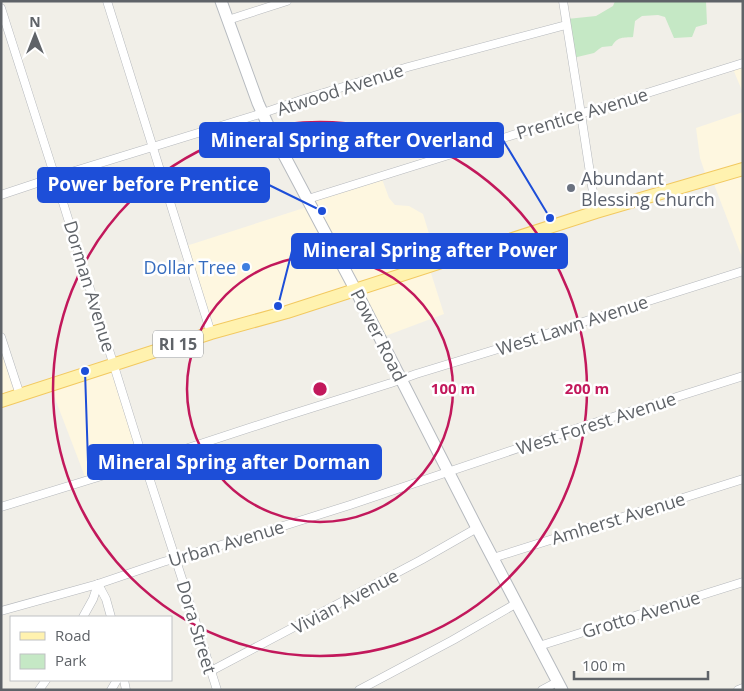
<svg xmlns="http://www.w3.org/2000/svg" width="744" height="691" font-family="'Open Sans',sans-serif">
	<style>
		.commercial { fill: #fef7e0 }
		.green { fill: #c5e8c5 }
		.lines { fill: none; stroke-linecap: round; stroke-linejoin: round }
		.minor-casing { stroke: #b5b8bc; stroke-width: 9 }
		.secondary-casing { stroke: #b6babf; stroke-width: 13 }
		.primary-casing { stroke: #f2c960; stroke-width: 14 }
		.minor { stroke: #fff; stroke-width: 8 }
		.secondary { stroke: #fff; stroke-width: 11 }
		.primary { stroke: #fff2af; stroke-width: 12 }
		.ring { fill: none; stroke: #c2185b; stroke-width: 2.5 }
		.worship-dot { fill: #6b7280; stroke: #fff; stroke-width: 2 }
		.shop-dot { fill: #3f7fe0; stroke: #fff; stroke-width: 2 }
		.labels { text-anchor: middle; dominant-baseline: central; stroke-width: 5; stroke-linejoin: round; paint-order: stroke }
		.shield { fill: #fff; stroke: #8f9295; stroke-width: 1 }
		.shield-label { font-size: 16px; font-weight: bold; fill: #5f6368 }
		.street-label { font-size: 18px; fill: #5f6368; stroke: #fff }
		.worship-label { font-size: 18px; fill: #5b616d; stroke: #fff; text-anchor: start }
		.shop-label { font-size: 18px; fill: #366cbe; stroke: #fff; text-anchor: end }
		.centre { fill: #c2185b; stroke: #fff; stroke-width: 2.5 }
		.ring-label { font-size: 15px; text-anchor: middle; font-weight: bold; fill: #c2185b; stroke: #fff; stroke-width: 5; stroke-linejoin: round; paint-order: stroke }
		.leader { fill: none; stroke: #1d4ed8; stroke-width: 2 }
		.callout-dot { fill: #1d4ed8; stroke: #fff; stroke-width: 2 }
		.callout { fill: #1d4ed8; stroke: #1d4ed8; stroke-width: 2 }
		.callout-label { font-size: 19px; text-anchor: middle; font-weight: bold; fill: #fff }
	</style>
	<rect width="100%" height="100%" fill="#f1efe8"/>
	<g class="commercial">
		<polygon points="743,64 743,93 733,69"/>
		<polygon points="743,112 743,260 712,179 707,179 700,158 696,128"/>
		<polygon points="382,179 389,198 395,205 409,206 423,214 438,263 430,270 444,314 380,338 356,293 213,335 183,247 310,206 309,202"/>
		<polygon points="1,345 20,396 1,403"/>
		<polygon points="114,367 146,465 87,482 51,388"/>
	</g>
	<path class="green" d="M 615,1 L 706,1 L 707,24 L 696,27 L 692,37 L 674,38 L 665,17 L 658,15 L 642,16 L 635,21 L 633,37 C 623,38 618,36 612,46 L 602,47 L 599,49 L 594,53 L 573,58 L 567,19 L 596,16 L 613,6 Z"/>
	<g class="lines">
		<defs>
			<g id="minor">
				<polyline points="107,1 211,333"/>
				<polyline points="563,1 581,114 596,212"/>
				<polyline points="1,8 55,177 144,462 183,582 217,690"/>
				<polyline points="228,20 287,1"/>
				<polyline points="1,195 55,177 263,113 304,99 408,67 566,25"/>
				<polyline points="308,199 743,63"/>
				<polyline points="1,337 20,395"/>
				<polyline points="1,507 124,469 283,417 391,383 416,374 540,336 620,310 743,271"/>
				<polyline points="493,558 743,479"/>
				<polyline points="98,584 106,599 111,617"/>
				<polyline points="1,611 98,584 163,562 255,535 350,505 578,428 743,376"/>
				<polyline points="83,617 93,599 98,584"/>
				<polyline points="539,646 743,582"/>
				<polyline points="211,671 421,560 477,528"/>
				<polyline points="124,680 126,690"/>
				<polyline points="39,690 46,680"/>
				<polyline points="111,690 117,680"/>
				<polyline points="359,690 453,640 517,603"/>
				<polyline points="542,690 557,682"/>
				<polyline points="738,690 743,688"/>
			</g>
			<polyline id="secondary" points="221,1 258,103 267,123 355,289 477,528 562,690"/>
			<polyline id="primary" points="1,401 211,333 287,312 596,212 743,169"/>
		</defs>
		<use href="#minor" class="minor-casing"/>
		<use href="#secondary" class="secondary-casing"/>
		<use href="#primary" class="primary-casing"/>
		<use href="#minor" class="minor"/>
		<use href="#secondary" class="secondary"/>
		<use href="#primary" class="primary"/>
	</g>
	<g class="ring">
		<circle cx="320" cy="389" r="133"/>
		<circle cx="320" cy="389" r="267"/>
	</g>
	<circle class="worship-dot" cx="571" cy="188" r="5"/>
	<circle class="shop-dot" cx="246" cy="267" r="5"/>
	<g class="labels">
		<rect class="shield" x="153" y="330.5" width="50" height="27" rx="4"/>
		<g class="shield-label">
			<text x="178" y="344">RI 15</text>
		</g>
		<g class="street-label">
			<text transform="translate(340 89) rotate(-18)">Atwood Avenue</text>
			<text transform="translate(582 113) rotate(-17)">Prentice Avenue</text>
			<text transform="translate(90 286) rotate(73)">Dorman Avenue</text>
			<text transform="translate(572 325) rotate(-18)">West Lawn Avenue</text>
			<text transform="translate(379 335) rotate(63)">Power Road</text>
			<text transform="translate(596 423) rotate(-18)">West Forest Avenue</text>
			<text transform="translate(618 518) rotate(-17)">Amherst Avenue</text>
			<text transform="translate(226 543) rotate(-17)">Urban Avenue</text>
			<text transform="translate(345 601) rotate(-28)">Vivian Avenue</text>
			<text transform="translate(641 614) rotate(-17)">Grotto Avenue</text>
			<text transform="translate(197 627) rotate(73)">Dora Street</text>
		</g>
		<g class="worship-label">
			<text x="581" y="178">Abundant<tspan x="581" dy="21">Blessing Church</tspan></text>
		</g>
		<g class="shop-label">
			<text x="236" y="267">Dollar Tree</text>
		</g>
	</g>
	<circle cx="320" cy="389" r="8" class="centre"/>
	<g class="ring-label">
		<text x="453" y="394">100 m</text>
		<text x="587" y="394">200 m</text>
	</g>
	<path class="leader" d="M550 218L503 140M322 211L269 185M278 306L292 251M85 371L88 462"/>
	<g class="callout-dot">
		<circle cx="550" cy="218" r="5"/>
		<circle cx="322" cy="211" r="5"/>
		<circle cx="278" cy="306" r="5"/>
		<circle cx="85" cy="371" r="5"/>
	</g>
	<g class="callout">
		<rect x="200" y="123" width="303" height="34" rx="5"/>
		<rect x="38" y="168" width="231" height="34" rx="5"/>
		<rect x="292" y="234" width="275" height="34" rx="5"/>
		<rect x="88" y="445" width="293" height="34" rx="5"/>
	</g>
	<g class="callout-label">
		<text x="352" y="147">Mineral Spring after Overland</text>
		<text x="153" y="191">Power before Prentice</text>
		<text x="430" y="257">Mineral Spring after Power</text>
		<text x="234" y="469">Mineral Spring after Dorman</text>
	</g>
	<rect width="744" height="691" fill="none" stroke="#5f6368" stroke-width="5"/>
	<rect x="10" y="616" width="162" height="65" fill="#ffffff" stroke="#bfc1c3"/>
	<rect x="20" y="632" width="25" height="8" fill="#fff2af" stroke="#bfc1c3"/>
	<text x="55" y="641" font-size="15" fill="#5f6368">Road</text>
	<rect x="20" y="654" width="25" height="15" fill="#c5e8c5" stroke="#bfc1c3"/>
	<text x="55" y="666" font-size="15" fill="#5f6368">Park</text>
	<g transform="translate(35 35)" stroke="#ffffff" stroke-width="4" paint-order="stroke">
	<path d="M0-4L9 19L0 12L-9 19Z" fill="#5f6368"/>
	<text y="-8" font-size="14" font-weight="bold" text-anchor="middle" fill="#5f6368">N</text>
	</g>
	<path d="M574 671v8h134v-8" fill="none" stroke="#5f6368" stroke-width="2.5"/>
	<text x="582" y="671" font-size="15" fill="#5f6368" stroke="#ffffff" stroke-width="4" paint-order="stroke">100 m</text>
</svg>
